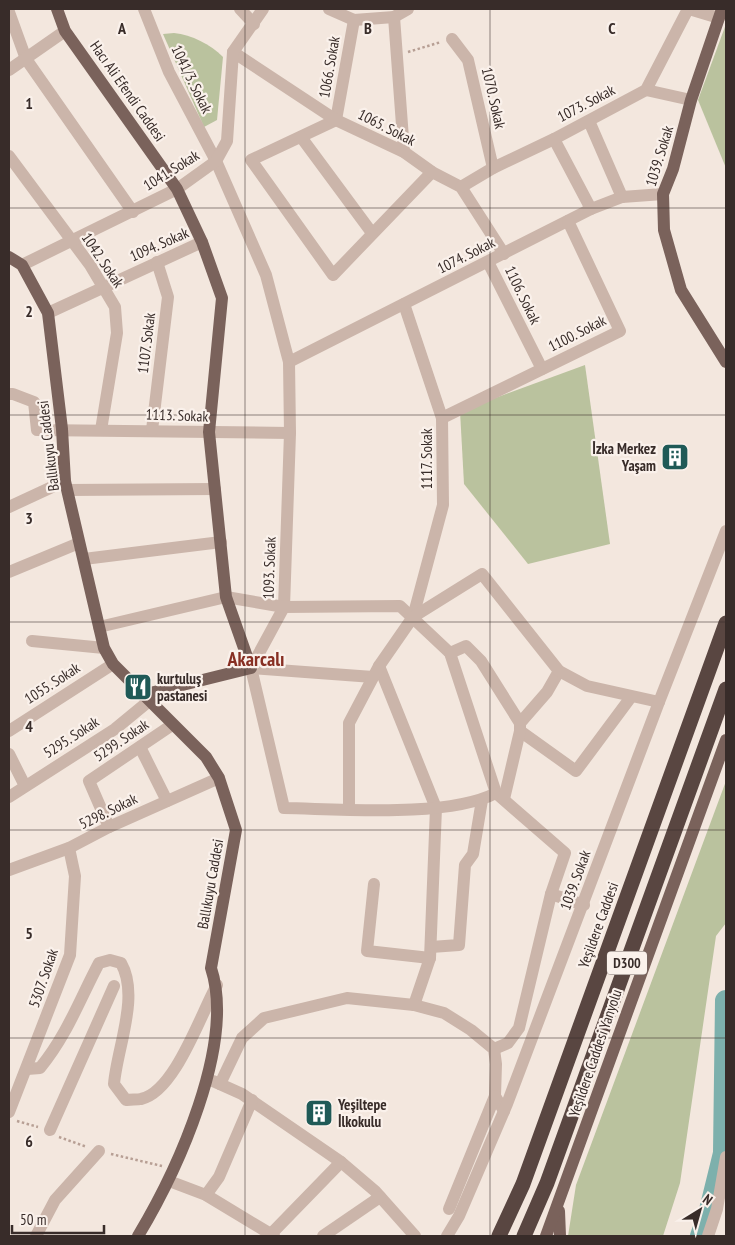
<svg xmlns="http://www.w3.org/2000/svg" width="735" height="1245" font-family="'PT Sans Narrow',sans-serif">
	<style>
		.green { fill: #bac29e }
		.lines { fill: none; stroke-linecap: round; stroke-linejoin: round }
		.river { stroke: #7db0ac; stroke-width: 22 }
		.path { stroke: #b79f94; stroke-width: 2.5; stroke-dasharray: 2.5 2.5; stroke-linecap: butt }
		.minor { stroke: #cbb5aa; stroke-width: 12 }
		.major { stroke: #7a625b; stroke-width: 12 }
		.highway { stroke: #594641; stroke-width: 15 }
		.grid { fill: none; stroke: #382c29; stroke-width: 1; stroke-opacity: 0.55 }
		.labels { text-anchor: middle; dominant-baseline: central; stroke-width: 4.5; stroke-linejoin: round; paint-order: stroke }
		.shield { fill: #faf1eb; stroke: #726763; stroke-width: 1 }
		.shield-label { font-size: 14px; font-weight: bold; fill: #382c29 }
		.street-label { font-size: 15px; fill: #382c29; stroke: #faf1eb }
		.poi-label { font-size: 15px; font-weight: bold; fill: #382c29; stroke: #faf1eb; text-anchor: start }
		.district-label { font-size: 20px; font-weight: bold; fill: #872f23; stroke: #faf1eb }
		.grid-label { font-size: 16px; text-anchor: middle; font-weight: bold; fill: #382c29; stroke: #faf1eb; stroke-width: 4.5; stroke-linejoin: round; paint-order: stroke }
	</style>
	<rect width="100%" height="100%" fill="#f3e7de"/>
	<g class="green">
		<polygon points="726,24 726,168 698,100"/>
		<path d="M 174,33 C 192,35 210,44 223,57 L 217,120 L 204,127 L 163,34 Z"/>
		<polygon points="585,365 610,544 528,564 464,484 460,411"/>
		<polygon points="726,781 726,923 716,936 680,1183 663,1236 568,1236 576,1185"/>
	</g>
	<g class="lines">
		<polyline class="river" points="701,1236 710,1210 724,1153 726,1001"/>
		<g class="path">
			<polyline points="408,52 441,42"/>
			<polyline points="17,1121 38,1127"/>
			<polyline points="59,1137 87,1147"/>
			<polyline points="111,1154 162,1166"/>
		</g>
		<g class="minor">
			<polyline points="144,9 169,72 216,161 266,275 289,362 290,433 284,607 251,668"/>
			<polyline points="240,9 254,24"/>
			<polyline points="329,9 354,20 394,17 408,9"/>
			<polyline points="689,9 719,18"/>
			<polyline points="9,12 26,59 133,212"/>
			<polyline points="394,17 404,152"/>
			<polyline points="354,20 336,120 251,160 333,275 432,172"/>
			<polyline points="452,39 468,60 493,168"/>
			<polyline points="233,52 336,120 404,152 432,172 461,187 504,254"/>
			<polyline points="9,70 65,31"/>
			<polyline points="646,90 691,100"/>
			<polyline points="589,121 622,197"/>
			<polyline points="301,137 372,233"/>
			<polyline points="554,139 591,209"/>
			<polyline points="9,156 90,265 115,307 117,333 101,430"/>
			<polyline points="461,187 493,168 554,139 646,90 688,9"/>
			<polyline points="488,262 542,369"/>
			<polyline points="22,265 177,189 216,161 227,141 233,52 263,9"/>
			<polyline points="404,304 442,418 443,505 413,617"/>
			<polyline points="48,313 202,242"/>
			<polyline points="289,362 591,209 622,197 663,194"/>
			<polyline points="9,394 13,394 34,402 37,430 290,433"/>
			<polyline points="442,418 620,331 568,221"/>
			<polyline points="152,430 168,297 157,262"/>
			<polyline points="68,490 215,489"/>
			<polyline points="9,507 65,481"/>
			<polyline points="84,559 221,542"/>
			<polyline points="9,572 79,543"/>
			<polyline points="99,627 226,597 284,607 400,606 450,653 496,793 565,853 551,894 584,905"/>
			<polyline points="32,641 104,648"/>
			<polyline points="450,653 466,646 481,661 520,723"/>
			<polyline points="379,666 436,808 430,958 414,1005"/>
			<path d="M 251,668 L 284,808 C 340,809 448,818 496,793"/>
			<polyline points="251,668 373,677"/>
			<polyline points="559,671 547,692 520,723 520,731 576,771 631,697"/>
			<polyline points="9,731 113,664"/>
			<polyline points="140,747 167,801"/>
			<polyline points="9,754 25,786"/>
			<polyline points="9,797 115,729 149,701"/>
			<polyline points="504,799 520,731"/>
			<polyline points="349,809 349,723 379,666 413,617 482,574 559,671 587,686 659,702"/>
			<polyline points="109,827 89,781 172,725"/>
			<polyline points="9,870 69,848 109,827 219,778"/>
			<polyline points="374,884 367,951 430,958"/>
			<polyline points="431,947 459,945 465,865 473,854 482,800"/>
			<polyline points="494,1049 508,1043 519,1028 551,894"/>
			<path d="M 27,1069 L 40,1068 C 67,1035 79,1001 99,963 L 110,960 L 121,963 C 140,996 117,1048 114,1084 L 126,1100 C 131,1099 137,1100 141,1099 C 175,1092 201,1013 217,985"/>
			<polyline points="213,1081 242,1094 341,1162 375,1191 415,1236"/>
			<polyline points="220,1084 242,1038 264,1018 347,998 414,1005 444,1013 471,1030 494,1049 496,1064 495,1096 504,1111"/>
			<polyline points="9,1112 70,955 75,876 69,848"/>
			<polyline points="50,1130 114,986"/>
			<polyline points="169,1181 206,1195 274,1236"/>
			<polyline points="206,1195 219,1177 252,1100"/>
			<polyline points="449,1209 495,1096"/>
			<polyline points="271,1234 341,1162"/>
			<polyline points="36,1236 55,1200 99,1151"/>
			<polyline points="323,1236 380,1197"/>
			<polyline points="447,1236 459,1216 507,1104 659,702 726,531"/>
			<polyline points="708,1236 717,1209 726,1157"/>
		</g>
		<g class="major">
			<polyline points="57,9 65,31 177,189 202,242 222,298 209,432 226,597 251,668 142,695"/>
			<polyline points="722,9 691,100 673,169 663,194 664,230 681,290 726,362"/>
			<path d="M 9,257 L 22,265 L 48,313 L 62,429 L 65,481 L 104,648 L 113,664 L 206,757 L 219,778 L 236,830 L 211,968 C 236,1044 177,1171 138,1236"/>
			<polyline points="559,1211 560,1236"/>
			<polyline points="546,1236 726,740"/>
		</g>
		<g class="highway">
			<polyline points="499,1236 523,1184 726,623"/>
			<polyline points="524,1236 547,1183 726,689"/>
		</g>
	</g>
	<path class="grid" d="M 245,9 L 245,1236M 490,9 L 490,1236M 9,208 L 726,208M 9,415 L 726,415M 9,622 L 726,622M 9,830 L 726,830M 9,1038 L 726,1038"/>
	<defs>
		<symbol id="building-square" viewBox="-11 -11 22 22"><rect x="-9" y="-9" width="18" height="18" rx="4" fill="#1f5a57" stroke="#faf1eb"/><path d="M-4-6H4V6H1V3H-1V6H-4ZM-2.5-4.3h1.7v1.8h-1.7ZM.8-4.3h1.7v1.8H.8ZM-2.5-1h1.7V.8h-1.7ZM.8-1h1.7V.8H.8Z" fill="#fff"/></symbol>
		<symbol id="restaurant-square" viewBox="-11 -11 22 22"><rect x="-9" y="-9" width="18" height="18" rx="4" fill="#1f5a57" stroke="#faf1eb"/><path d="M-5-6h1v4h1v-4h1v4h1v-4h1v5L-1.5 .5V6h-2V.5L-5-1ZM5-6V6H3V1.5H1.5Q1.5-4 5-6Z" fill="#fff"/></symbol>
	</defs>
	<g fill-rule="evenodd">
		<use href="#building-square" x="659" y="441" width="32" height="32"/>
		<use href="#restaurant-square" x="122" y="671" width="32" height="32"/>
		<use href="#building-square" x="303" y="1097" width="32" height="32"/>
	</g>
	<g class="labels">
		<rect class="shield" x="607" y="951.5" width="40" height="23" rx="4"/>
		<g class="shield-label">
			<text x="627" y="963">D300</text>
		</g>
		<g class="street-label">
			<text transform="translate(329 67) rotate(-80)">1066. Sokak</text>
			<text transform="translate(192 79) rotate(64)">1041/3. Sokak</text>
			<text transform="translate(128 91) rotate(55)">Hacı Ali Efendi Caddesi</text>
			<text transform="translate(494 98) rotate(77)">1070. Sokak</text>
			<text transform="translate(586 103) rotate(-28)">1073. Sokak</text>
			<text transform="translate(387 127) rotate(27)">1065. Sokak</text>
			<text transform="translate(659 156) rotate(-73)">1039. Sokak</text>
			<text transform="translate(171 170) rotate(-32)">1041. Sokak</text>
			<text transform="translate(159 244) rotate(-24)">1094. Sokak</text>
			<text transform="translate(466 255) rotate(-27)">1074. Sokak</text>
			<text transform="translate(103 260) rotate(56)">1042. Sokak</text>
			<text transform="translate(523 295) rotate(64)">1106. Sokak</text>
			<text transform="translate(577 333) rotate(-27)">1100. Sokak</text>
			<text transform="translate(146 343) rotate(-83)">1107. Sokak</text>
			<text transform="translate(177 415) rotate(2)">1113. Sokak</text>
			<text transform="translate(48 446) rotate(-97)">Ballıkuyu Caddesi</text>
			<text transform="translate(426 459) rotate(-90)">1117. Sokak</text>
			<text transform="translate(269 568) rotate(-88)">1093. Sokak</text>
			<text transform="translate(52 683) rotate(-33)">1055. Sokak</text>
			<text transform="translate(71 737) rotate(-33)">5295. Sokak</text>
			<text transform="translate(121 740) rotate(-34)">5299. Sokak</text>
			<text transform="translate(108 811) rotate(-26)">5298. Sokak</text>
			<text transform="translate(575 880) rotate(-70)">1039. Sokak</text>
			<text transform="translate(210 884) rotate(-80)">Ballıkuyu Caddesi</text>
			<text transform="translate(598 925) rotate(-70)">Yeşildere Caddesi</text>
			<text transform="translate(43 978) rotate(-71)">5307. Sokak</text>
			<text transform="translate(595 1053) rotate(-71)">Yeşildere Caddesi Yanyolu</text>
		</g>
		<g class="poi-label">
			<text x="656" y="448" text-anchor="end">İzka Merkez<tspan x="656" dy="17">Yaşam</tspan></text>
			<text x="157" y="678">kurtuluş<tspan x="157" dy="17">pastanesi</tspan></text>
			<text x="338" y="1104">Yeşiltepe<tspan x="338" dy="17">İlkokulu</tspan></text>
		</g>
		<g class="district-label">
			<text x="256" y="659">Akarcalı</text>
		</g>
	</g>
	<g class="grid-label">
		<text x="122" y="34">A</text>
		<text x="368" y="34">B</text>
		<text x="612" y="34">C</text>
		<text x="29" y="109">1</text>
		<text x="29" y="317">2</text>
		<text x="29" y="524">3</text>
		<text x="29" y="732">4</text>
		<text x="29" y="939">5</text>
		<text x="29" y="1147">6</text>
	</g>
	<rect width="735" height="1245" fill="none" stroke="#382c29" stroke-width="20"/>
	<g transform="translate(700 1210) rotate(37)" stroke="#faf1eb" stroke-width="4" paint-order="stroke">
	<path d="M0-4L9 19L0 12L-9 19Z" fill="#382c29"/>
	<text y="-8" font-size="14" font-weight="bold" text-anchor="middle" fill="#382c29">N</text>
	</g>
	<path d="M12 1225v8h92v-8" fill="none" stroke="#382c29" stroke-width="2.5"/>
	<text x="20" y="1225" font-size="15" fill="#382c29" stroke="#faf1eb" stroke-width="4" paint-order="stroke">50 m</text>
</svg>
